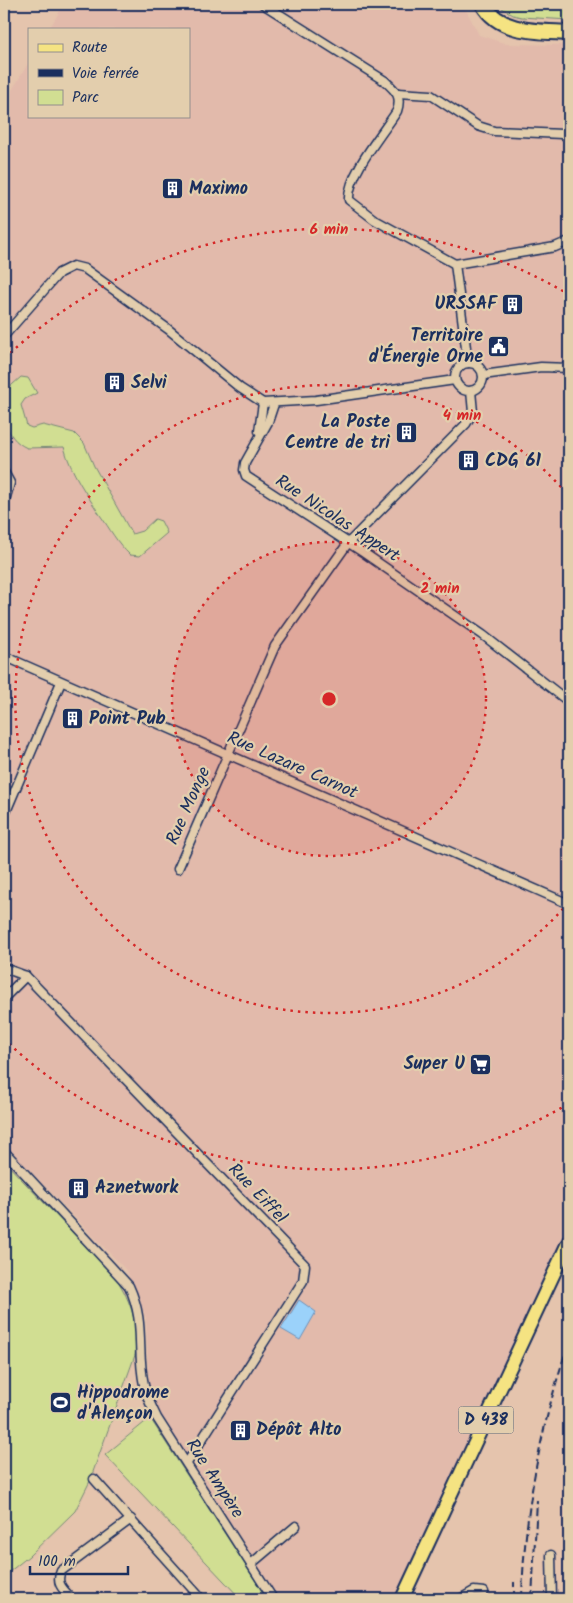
<svg xmlns="http://www.w3.org/2000/svg" width="573" height="1603" font-family="Kalam,sans-serif">
	<style>
		.built { fill: #e2baab }
		.green { fill: #d1de92; stroke: #768678 }
		.water { fill: #9bd2fa; stroke: #6891bc }
		.lines { fill: none; stroke-linecap: round; stroke-linejoin: round }
		.minor-casing { stroke: #1b2f5e; stroke-width: 11 }
		.primary-casing { stroke: #1b2f5e; stroke-width: 16 }
		.trunk-casing { stroke: #1b2f5e; stroke-width: 18 }
		.minor { stroke: #e3cead; stroke-width: 8 }
		.primary { stroke: #f5e382; stroke-width: 12 }
		.trunk { stroke: #f5e382; stroke-width: 14 }
		.rail { stroke: #1b2f5e; stroke-width: 2; stroke-dasharray: 8 4; stroke-linecap: butt }
		.ring { fill: none; stroke: #d62828; stroke-width: 2.5; stroke-dasharray: 2.5 5 }
		.labels { text-anchor: middle; dominant-baseline: central; stroke-width: 4.5; stroke-linejoin: round; paint-order: stroke }
		.shield { fill: #e3cead; stroke: #575f76; stroke-width: 1 }
		.shield-label { font-size: 16px; font-weight: bold; fill: #1b2f5e }
		.poi-label { font-size: 18px; font-weight: bold; fill: #1b2f5e; stroke: #e3cead; text-anchor: start }
		.street-label { font-size: 18px; fill: #1b2f5e; stroke: #e3cead }
		.centre { fill: #d62828; stroke: #e3cead; stroke-width: 2.5 }
		.ring-label { font-size: 15px; text-anchor: middle; font-weight: bold; fill: #d62828; stroke: #e3cead; stroke-width: 4.5; stroke-linejoin: round; paint-order: stroke }
	</style>
	<rect width="100%" height="100%" fill="#e5c4ad"/>
	<filter id="ink" filterUnits="userSpaceOnUse"><feTurbulence type="fractalNoise" baseFrequency=".02" numOctaves="2"/><feDisplacementMap in="SourceGraphic" scale="10" xChannelSelector="R" yChannelSelector="G"/><feConvolveMatrix kernelMatrix="1 2 1 2 8 2 1 2 1" color-interpolation-filters="sRGB"/></filter>
	<g filter="url(#ink)">
		<polygon class="built" points="64,4 463,4 479,35 507,44 569,45 569,1249 406,1599 267,1599 150,1418 146,1318 127,1271 4,1144 4,99 9,95 29,62 29,116 189,116 189,29 49,29"/>
		<g class="green">
			<polygon points="496,4 569,4 569,20 521,17 513,15"/>
			<path d="M 21,377 L 28,378 L 37,393 L 25,399 L 21,405 L 27,426 L 32,428 L 43,425 L 74,433 L 84,443 L 94,466 L 132,534 L 142,531 L 155,519 L 161,521 L 167,533 L 140,556 L 130,555 C 117,543 110,529 100,515 C 86,493 71,473 64,447 L 27,448 C 3,437 4,414 4,392 Z"/>
			<path d="M 4,1161 L 116,1278 C 132,1303 139,1326 135,1355 L 89,1483 L 75,1511 L 29,1556 L 4,1576 Z"/>
			<polygon points="150,1418 264,1594 256,1599 241,1599 105,1455"/>
		</g>
		<polygon class="water" points="299,1300 316,1312 300,1340 281,1329"/>
		<g class="lines">
			<defs>
				<g id="minor">
					<path d="M 263,4 L 385,81 C 396,91 402,96 397,111 C 383,133 347,175 349,200 L 375,220 L 455,264"/>
					<polyline points="398,93 431,95 478,126 494,131 562,134 569,138"/>
					<polyline points="4,336 59,273 73,266 85,269 168,329 240,388 263,403 316,400 455,380"/>
					<polyline points="468,363 455,264 555,247 569,241"/>
					<circle cx="469" cy="377" r="14"/>
					<polyline points="483,375 541,367 569,368"/>
					<polyline points="274,404 268,422 245,463 244,470 246,476 364,553 483,635 569,702"/>
					<polyline points="259,431 263,403"/>
					<polyline points="4,472 10,483 4,504"/>
					<polyline points="4,656 569,904"/>
					<polyline points="5,814 61,682"/>
					<polyline points="178,869 275,646 348,543 466,424 473,412 471,391"/>
					<polyline points="4,968 26,976 305,1265 303,1281 187,1463"/>
					<polyline points="4,998 26,976"/>
					<path d="M 4,1151 L 129,1286 C 146,1323 136,1348 144,1385 C 146,1397 152,1407 157,1418 L 273,1599"/>
					<polyline points="94,1479 198,1595 198,1599"/>
					<polyline points="551,1555 552,1599"/>
					<polyline points="251,1564 296,1526"/>
					<path d="M 72,1599 C 64,1590 55,1584 61,1571 L 131,1519"/>
					<polyline points="460,1599 474,1591 484,1592"/>
				</g>
				<polyline id="primary" points="402,1599 569,1241"/>
				<path id="trunk" d="M 483,4 C 500,34 539,31 569,33"/>
			</defs>
			<use href="#minor" class="minor-casing"/>
			<use href="#primary" class="primary-casing"/>
			<use href="#trunk" class="trunk-casing"/>
			<use href="#minor" class="minor"/>
			<use href="#primary" class="primary"/>
			<use href="#trunk" class="trunk"/>
			<g class="rail">
				<polyline points="514,1599 514,1582"/>
				<path d="M 522,1599 C 524,1511 541,1425 569,1342"/>
				<polyline points="532,1599 537,1500"/>
			</g>
		</g>
	</g>
	<circle cx="329" cy="699" r="157" fill="#d62828" fill-opacity=".12"/>
	<g class="ring">
		<circle cx="329" cy="699" r="157"/>
		<path d="M568 903A314 314 0 1 1 568 495"/>
		<path d="M568 1104A470 470 0 0 1 5 1040M5 358A470 470 0 0 1 568 294"/>
	</g>
	<defs>
		<symbol id="building-square" viewBox="-11 -11 22 22"><rect x="-9" y="-9" width="18" height="18" rx="4" fill="#1b2f5e" stroke="#e3cead"/><path d="M-4-6H4V6H1V3H-1V6H-4ZM-2.5-4.3h1.7v1.8h-1.7ZM.8-4.3h1.7v1.8H.8ZM-2.5-1h1.7V.8h-1.7ZM.8-1h1.7V.8H.8Z" fill="#fff"/></symbol>
		<symbol id="civic-square" viewBox="-11 -11 22 22"><rect x="-9" y="-9" width="18" height="18" rx="4" fill="#1b2f5e" stroke="#e3cead"/><path d="M-.6-6.5H3V-4.5H.6V-3L4-1V1h2V6H-6V1h2V-1L-.6-3ZM-1.2 2.5V6h2.4V2.5Z" fill="#fff"/></symbol>
		<symbol id="supermarket-square" viewBox="-11 -11 22 22"><rect x="-9" y="-9" width="18" height="18" rx="4" fill="#1b2f5e" stroke="#e3cead"/><path d="M-6-5.5h2.5l.6 2H6L4.5 2H-2.5L-4.4-4H-6ZM-1.5 3.2a1.3 1.3 0 1 0 .1 0ZM3 3.2a1.3 1.3 0 1 0 .1 0Z" fill="#fff"/></symbol>
		<symbol id="stadium-square" viewBox="-11 -11 22 22"><rect x="-9" y="-9" width="18" height="18" rx="4" fill="#1b2f5e" stroke="#e3cead"/><path d="M0-5a6.5 5 0 1 0 0 10a6.5 5 0 1 0 0-10ZM-3.5-1.8h7v3.6h-7Z" fill="#fff"/></symbol>
	</defs>
	<g fill-rule="evenodd">
		<use href="#building-square" x="160" y="176" width="25" height="25"/>
		<use href="#building-square" x="500" y="292" width="25" height="25"/>
		<use href="#civic-square" x="486" y="334" width="25" height="25"/>
		<use href="#building-square" x="102" y="370" width="25" height="25"/>
		<use href="#building-square" x="394" y="420" width="25" height="25"/>
		<use href="#building-square" x="456" y="448" width="25" height="25"/>
		<use href="#building-square" x="60" y="706" width="25" height="25"/>
		<use href="#supermarket-square" x="468" y="1052" width="25" height="25"/>
		<use href="#building-square" x="66" y="1176" width="25" height="25"/>
		<use href="#stadium-square" x="48" y="1390" width="25" height="25"/>
		<use href="#building-square" x="228" y="1418" width="25" height="25"/>
	</g>
	<g class="labels">
		<rect class="shield" x="458.5" y="1406.5" width="55" height="27" rx="4"/>
		<g class="shield-label">
			<text x="486" y="1420">D 438</text>
		</g>
		<g class="poi-label">
			<text x="189" y="189">Maximo</text>
			<text x="497" y="304" text-anchor="end">URSSAF</text>
			<text x="483" y="336" text-anchor="end">Territoire<tspan x="483" dy="21">d'Énergie Orne</tspan></text>
			<text x="131" y="383">Selvi</text>
			<text x="390" y="422" text-anchor="end">La Poste<tspan x="390" dy="21">Centre de tri</tspan></text>
			<text x="485" y="461">CDG 61</text>
			<text x="89" y="719">Point Pub</text>
			<text x="465" y="1064" text-anchor="end">Super U</text>
			<text x="95" y="1188">Aznetwork</text>
			<text x="77" y="1393">Hippodrome<tspan x="77" dy="21">d'Alençon</tspan></text>
			<text x="256" y="1430">Dépôt Alto</text>
		</g>
		<g class="street-label">
			<text transform="translate(337 519) rotate(33)">Rue Nicolas Appert</text>
			<text transform="translate(292 766) rotate(24)">Rue Lazare Carnot</text>
			<text transform="translate(189 806) rotate(-66)">Rue Monge</text>
			<text transform="translate(257 1194) rotate(46)">Rue Eiffel</text>
			<text transform="translate(214 1479) rotate(57)">Rue Ampère</text>
		</g>
	</g>
	<circle cx="329" cy="699" r="8" class="centre"/>
	<g class="ring-label">
		<text x="329" y="234">6 min</text>
		<text x="462" y="420">4 min</text>
		<text x="440" y="593">2 min</text>
	</g>
	<rect width="573" height="1603" fill="none" stroke="#e3cead" stroke-width="20"/>
	<rect x="10" y="10" width="553" height="1583" fill="none" stroke="#1b2f5e" stroke-width="2" filter="url(#ink)"/>
	<rect x="28" y="28" width="162" height="90" fill="#e3cead" stroke="#938e8d"/>
	<rect x="38" y="44" width="25" height="8" fill="#f5e382" stroke="#938e8d"/>
	<text x="72" y="52" font-size="15" fill="#1b2f5e">Route</text>
	<rect x="38" y="69" width="25" height="8" fill="#1b2f5e" stroke="#938e8d"/>
	<text x="72" y="78" font-size="15" fill="#1b2f5e">Voie ferrée</text>
	<rect x="38" y="90" width="25" height="15" fill="#d1de92" stroke="#938e8d"/>
	<text x="72" y="102" font-size="15" fill="#1b2f5e">Parc</text>
	<path d="M30 1566v8h98v-8" fill="none" stroke="#1b2f5e" stroke-width="2.5"/>
	<text x="38" y="1566" font-size="15" fill="#1b2f5e" stroke="#e3cead" stroke-width="4" paint-order="stroke">100 m</text>
</svg>
